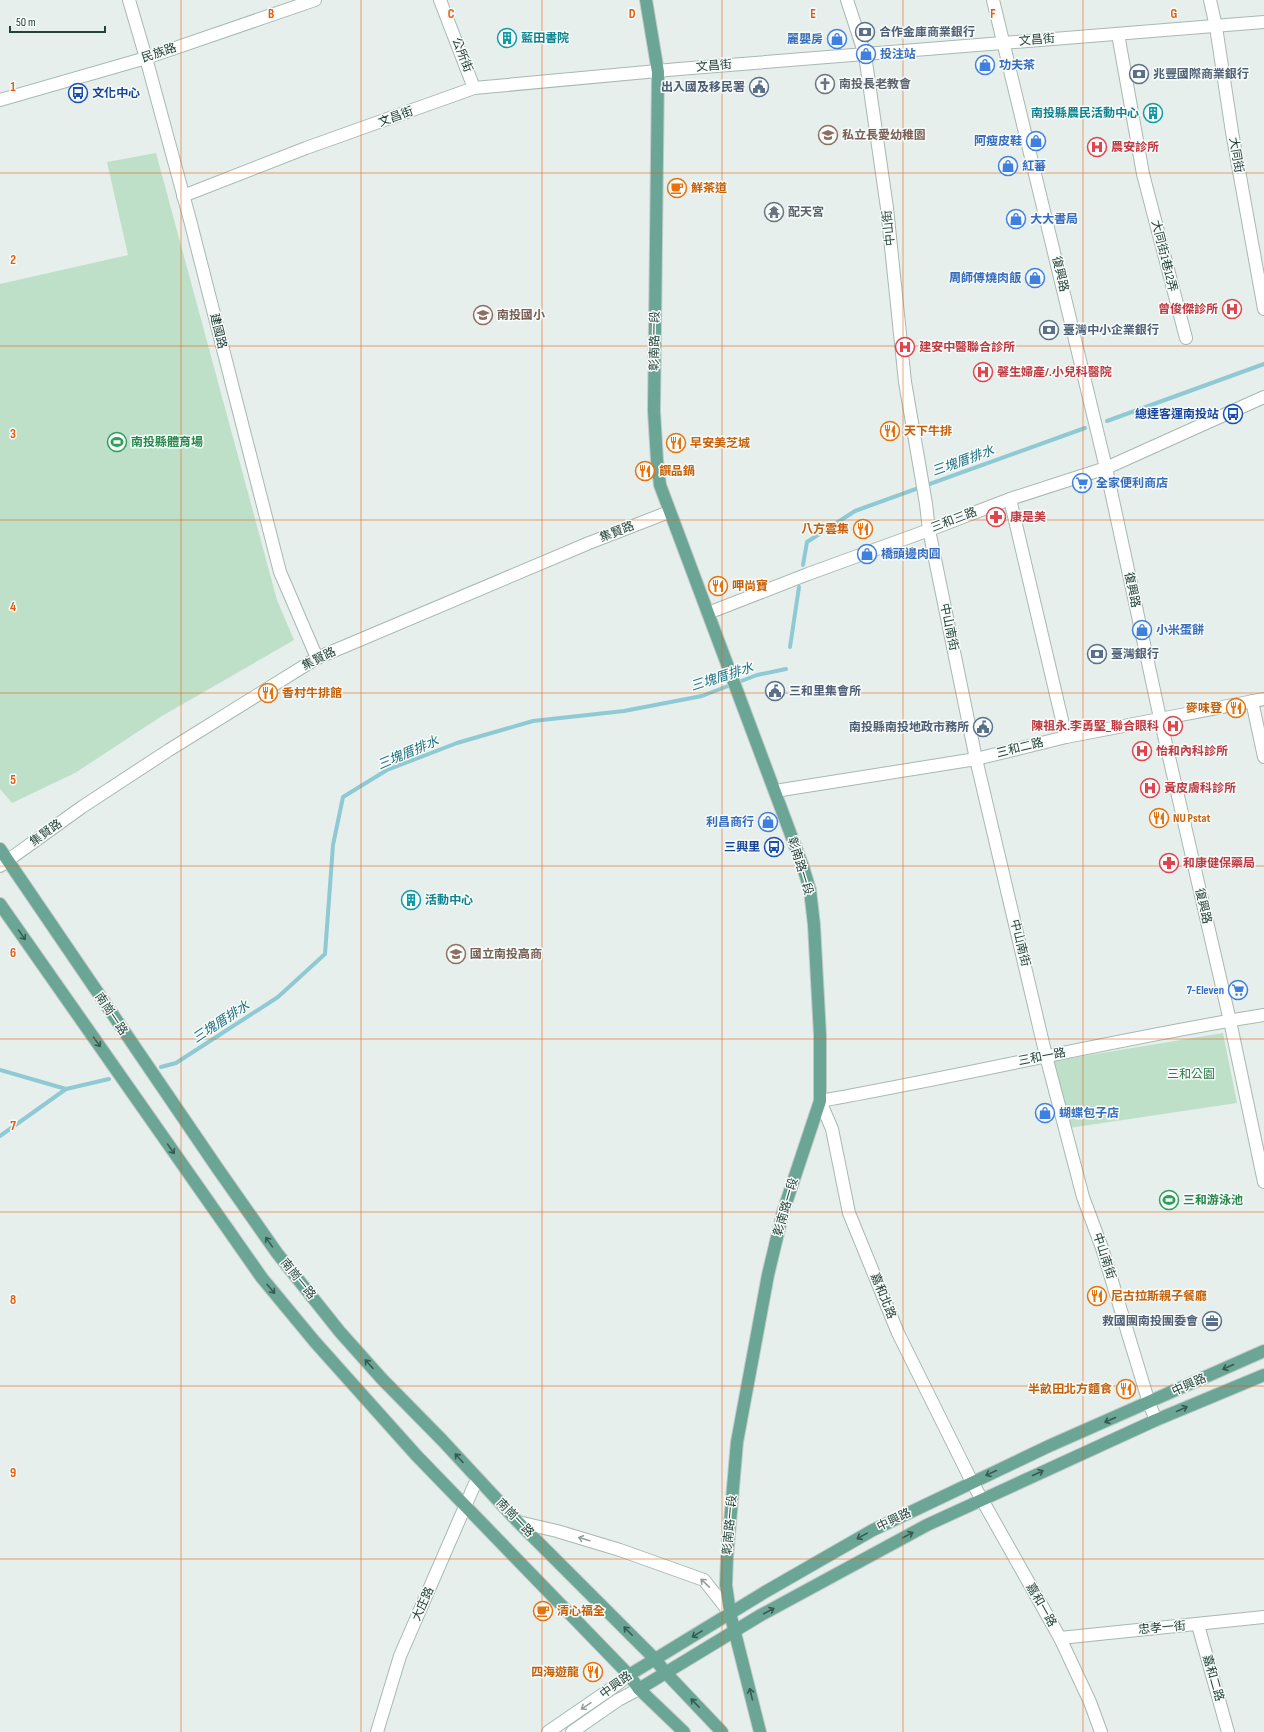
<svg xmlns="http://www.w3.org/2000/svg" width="1264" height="1732" font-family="'Sofia Sans Condensed','Noto Sans TC',sans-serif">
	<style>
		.green { fill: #bfe0c8 }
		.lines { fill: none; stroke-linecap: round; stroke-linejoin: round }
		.stream { stroke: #8ec9d4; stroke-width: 4 }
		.street-casing { stroke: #a8b8b2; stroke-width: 14 }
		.secondary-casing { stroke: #a4bbb3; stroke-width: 14 }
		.primary-casing { stroke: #c2cac8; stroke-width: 14 }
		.street { stroke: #fff; stroke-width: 12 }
		.secondary { stroke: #fff; stroke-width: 12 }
		.primary { stroke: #6aa596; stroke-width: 12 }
		.oneway { stroke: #365b51 }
		.oneway2 { stroke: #92a09c }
		.grid { fill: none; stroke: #e8590c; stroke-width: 1; stroke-opacity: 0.55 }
		.labels { text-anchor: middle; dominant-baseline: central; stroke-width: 3; stroke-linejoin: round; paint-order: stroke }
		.service-label { font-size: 12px; font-weight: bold; fill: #4e5e75; stroke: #f7fbf9; text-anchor: start }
		.culture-label { font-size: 12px; font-weight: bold; fill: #0d838f; stroke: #f7fbf9; text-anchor: start }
		.shop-label { font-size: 12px; font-weight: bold; fill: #366cbe; stroke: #f7fbf9; text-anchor: start }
		.street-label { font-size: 12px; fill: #24423a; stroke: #f7fbf9 }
		.worship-label { font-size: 12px; font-weight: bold; fill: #5b616d; stroke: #f7fbf9; text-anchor: start }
		.transit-label { font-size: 12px; font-weight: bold; fill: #164399; stroke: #f7fbf9; text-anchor: end }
		.education-label { font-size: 12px; font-weight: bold; fill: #785e54; stroke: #f7fbf9; text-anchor: start }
		.health-label { font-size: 12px; font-weight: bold; fill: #be3a42; stroke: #f7fbf9; text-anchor: start }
		.food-label { font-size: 12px; font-weight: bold; fill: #c56008; stroke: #f7fbf9; text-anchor: start }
		.leisure-label { font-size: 12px; font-weight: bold; fill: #27864d; stroke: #f7fbf9; text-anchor: start }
		.park-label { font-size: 12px; fill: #2d7a4b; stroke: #f7fbf9 }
		.water-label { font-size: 13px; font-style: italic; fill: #1c6f80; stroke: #f7fbf9 }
		.grid-label { font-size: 13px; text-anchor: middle; font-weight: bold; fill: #e8590c; stroke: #f7fbf9; stroke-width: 3; stroke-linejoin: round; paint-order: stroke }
	</style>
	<rect width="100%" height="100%" fill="#e6efeb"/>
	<g class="green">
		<polygon points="156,153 277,600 294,640 162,716 75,773 12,803 0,789 0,284 128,255 107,162"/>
		<polygon points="1223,1033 1237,1103 1069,1128 1053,1061"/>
	</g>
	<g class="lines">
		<g class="stream">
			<polyline points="1107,421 1264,364"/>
			<polyline points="803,565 807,542 855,511 1085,428"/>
			<polyline points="790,647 799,587"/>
			<polyline points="161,1067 176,1063 278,997 325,954 333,845 343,797 387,770 457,743 533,721 624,711 702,696 757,675 786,669"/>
			<polyline points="0,1070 66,1089"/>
			<polyline points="0,1136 66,1089 109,1079"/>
		</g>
		<defs>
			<g id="street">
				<polyline points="129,0 146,58 190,220 280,572 317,658"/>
				<polyline points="440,0 474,88"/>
				<polyline points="847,0 865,55 887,208 905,382 926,504 929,530 976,759 1046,1056 1083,1197 1102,1248 1149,1403 1156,1420"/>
				<polyline points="993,0 1106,468 1160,718 1230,1021 1264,1182"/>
				<polyline points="1210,0 1216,27 1232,132 1264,309"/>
				<polyline points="1118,34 1143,174 1186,338"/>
				<polyline points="183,196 306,148 474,88 679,69 1264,22"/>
				<polyline points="1010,499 1066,737"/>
				<polyline points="708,613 808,574 929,530 1010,499 1106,468 1264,397"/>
				<polyline points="1252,701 1264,757"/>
				<polyline points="775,791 976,759 1066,737 1264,699"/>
				<polyline points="0,866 82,807 169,750 317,658 589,543 669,512"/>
				<polyline points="518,1522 557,1531 620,1550 704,1580 730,1613"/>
				<polyline points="1198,1625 1228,1732"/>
				<polyline points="1060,1638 1264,1617"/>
				<polyline points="377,1732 400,1656 477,1479"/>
				<path d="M 1101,1732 L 1090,1702 L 1060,1638 L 972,1482 L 898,1333 L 849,1213 L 832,1129 L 820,1101 C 968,1075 1115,1039 1264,1015"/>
			</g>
			<g id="secondary">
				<polyline points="0,100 146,58 315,0"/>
				<polyline points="548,1732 612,1688 629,1675"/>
				<polyline points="572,1732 618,1700 639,1689"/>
			</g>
			<g id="primary">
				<polyline points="646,0 658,72 654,411 657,460 660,485 803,867 810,890 814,925 820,1035 820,1101 783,1212 768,1275 737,1442 727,1557 726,1585 730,1613 760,1732"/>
				<polyline points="0,849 218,1169 277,1253 340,1332 382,1379 442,1440 518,1522 655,1659 665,1672 722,1732"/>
				<polyline points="0,904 262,1278 315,1342 416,1455 629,1675 639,1689 684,1732"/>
				<polyline points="629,1675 765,1592 873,1530 1049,1446 1264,1351"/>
				<polyline points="639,1689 761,1615 927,1525 1156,1420 1264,1375"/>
			</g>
		</defs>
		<use href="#street" class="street-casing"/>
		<use href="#secondary" class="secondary-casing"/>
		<use href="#primary" class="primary-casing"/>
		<use href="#street" class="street"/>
		<use href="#secondary" class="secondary"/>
		<use href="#primary" class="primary"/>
	</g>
	<defs><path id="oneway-shaft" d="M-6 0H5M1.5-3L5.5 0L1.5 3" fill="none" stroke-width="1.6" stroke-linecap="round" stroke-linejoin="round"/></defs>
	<g class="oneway">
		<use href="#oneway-shaft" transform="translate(22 935) rotate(55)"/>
		<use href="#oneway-shaft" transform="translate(97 1042) rotate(55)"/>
		<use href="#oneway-shaft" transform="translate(171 1149) rotate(55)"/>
		<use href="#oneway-shaft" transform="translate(269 1242) rotate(-125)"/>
		<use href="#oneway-shaft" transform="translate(271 1289) rotate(50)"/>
		<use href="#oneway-shaft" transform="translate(369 1364) rotate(-132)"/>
		<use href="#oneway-shaft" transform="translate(1228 1367) rotate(156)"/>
		<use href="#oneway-shaft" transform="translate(1182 1409) rotate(-24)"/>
		<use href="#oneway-shaft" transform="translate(1110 1420) rotate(156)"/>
		<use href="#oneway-shaft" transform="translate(459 1458) rotate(-132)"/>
		<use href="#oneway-shaft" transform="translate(991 1473) rotate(155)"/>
		<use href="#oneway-shaft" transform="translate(1038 1473) rotate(-24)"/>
		<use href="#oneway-shaft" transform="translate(908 1535) rotate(-28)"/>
		<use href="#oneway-shaft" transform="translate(862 1536) rotate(151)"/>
		<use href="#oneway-shaft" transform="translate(769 1611) rotate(-28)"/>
		<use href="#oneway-shaft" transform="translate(628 1631) rotate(-135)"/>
		<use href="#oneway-shaft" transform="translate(697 1634) rotate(148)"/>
		<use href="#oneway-shaft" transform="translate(751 1694) rotate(-104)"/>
		<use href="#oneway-shaft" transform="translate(695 1703) rotate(-134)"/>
	</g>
	<g class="oneway2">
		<use href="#oneway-shaft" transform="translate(584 1539) rotate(-163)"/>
		<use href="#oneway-shaft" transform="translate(705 1583) rotate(-136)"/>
		<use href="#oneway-shaft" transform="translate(586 1706) rotate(146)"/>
	</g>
	<path class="grid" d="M 181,0 L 181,1732M 361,0 L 361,1732M 542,0 L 542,1732M 722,0 L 722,1732M 903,0 L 903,1732M 1083,0 L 1083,1732M 0,173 L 1264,173M 0,346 L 1264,346M 0,520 L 1264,520M 0,693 L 1264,693M 0,866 L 1264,866M 0,1039 L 1264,1039M 0,1212 L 1264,1212M 0,1386 L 1264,1386M 0,1559 L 1264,1559"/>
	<defs>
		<symbol id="bank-ring" viewBox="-11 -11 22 22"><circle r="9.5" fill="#f7fbf9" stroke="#5c6f8a" stroke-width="1.5"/><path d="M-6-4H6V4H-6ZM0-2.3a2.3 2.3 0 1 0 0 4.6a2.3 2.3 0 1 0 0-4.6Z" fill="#5c6f8a"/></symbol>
		<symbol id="building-ring" viewBox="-11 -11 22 22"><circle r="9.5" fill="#f7fbf9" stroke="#0f9aa8" stroke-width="1.5"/><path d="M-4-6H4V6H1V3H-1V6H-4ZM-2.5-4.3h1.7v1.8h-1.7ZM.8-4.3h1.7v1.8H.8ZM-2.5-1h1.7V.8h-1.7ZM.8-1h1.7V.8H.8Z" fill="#0f9aa8"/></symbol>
		<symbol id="shop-ring" viewBox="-11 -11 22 22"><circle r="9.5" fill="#f7fbf9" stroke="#3f7fe0" stroke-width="1.5"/><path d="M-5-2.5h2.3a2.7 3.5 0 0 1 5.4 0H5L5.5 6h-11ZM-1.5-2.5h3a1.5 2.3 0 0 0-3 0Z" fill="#3f7fe0"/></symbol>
		<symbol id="church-ring" viewBox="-11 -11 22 22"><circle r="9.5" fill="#f7fbf9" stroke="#6b7280" stroke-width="1.5"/><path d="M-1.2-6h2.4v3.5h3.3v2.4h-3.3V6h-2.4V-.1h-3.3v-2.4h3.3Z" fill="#6b7280"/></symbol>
		<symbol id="civic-ring" viewBox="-11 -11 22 22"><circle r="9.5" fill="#f7fbf9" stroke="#5c6f8a" stroke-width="1.5"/><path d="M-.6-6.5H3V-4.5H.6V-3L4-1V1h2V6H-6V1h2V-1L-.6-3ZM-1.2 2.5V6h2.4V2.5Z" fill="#5c6f8a"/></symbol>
		<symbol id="bus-ring" viewBox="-11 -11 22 22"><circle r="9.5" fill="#f7fbf9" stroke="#1a4fb4" stroke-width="1.5"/><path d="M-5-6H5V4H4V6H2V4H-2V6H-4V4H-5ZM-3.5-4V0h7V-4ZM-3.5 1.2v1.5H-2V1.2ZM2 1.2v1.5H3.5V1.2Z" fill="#1a4fb4"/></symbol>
		<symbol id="school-ring" viewBox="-11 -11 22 22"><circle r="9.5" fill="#f7fbf9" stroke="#8d6e63" stroke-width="1.5"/><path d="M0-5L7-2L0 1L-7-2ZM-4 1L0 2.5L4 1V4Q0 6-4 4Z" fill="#8d6e63"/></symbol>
		<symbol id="hospital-ring" viewBox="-11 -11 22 22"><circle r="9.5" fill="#f7fbf9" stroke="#e0444e" stroke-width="1.5"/><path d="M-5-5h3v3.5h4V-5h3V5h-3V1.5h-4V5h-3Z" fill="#e0444e"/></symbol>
		<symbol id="cafe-ring" viewBox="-11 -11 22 22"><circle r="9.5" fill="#f7fbf9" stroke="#e8710a" stroke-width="1.5"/><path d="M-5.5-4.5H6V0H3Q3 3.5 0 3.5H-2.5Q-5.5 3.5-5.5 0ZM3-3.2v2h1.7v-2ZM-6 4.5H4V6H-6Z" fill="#e8710a"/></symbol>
		<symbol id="temple-ring" viewBox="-11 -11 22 22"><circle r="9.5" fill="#f7fbf9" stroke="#6b7280" stroke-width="1.5"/><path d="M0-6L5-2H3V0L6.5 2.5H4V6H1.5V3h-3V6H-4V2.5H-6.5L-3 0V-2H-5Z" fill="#6b7280"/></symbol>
		<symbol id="restaurant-ring" viewBox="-11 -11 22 22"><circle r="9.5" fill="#f7fbf9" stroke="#e8710a" stroke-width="1.5"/><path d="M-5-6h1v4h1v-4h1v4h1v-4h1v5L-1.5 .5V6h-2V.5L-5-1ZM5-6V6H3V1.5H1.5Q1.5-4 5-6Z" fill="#e8710a"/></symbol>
		<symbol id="stadium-ring" viewBox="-11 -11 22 22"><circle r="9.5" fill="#f7fbf9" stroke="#2e9e5b" stroke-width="1.5"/><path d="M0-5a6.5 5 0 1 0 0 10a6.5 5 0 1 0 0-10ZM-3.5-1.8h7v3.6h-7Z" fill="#2e9e5b"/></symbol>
		<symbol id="supermarket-ring" viewBox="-11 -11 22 22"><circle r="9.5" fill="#f7fbf9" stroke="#3f7fe0" stroke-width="1.5"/><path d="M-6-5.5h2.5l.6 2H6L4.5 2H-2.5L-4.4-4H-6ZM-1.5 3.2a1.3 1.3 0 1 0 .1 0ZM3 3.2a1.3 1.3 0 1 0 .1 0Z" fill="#3f7fe0"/></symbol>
		<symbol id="pharmacy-ring" viewBox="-11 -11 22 22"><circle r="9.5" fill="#f7fbf9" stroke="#e0444e" stroke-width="1.5"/><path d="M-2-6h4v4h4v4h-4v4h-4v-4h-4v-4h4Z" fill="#e0444e"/></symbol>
		<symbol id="office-ring" viewBox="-11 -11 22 22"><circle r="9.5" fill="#f7fbf9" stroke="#5c6f8a" stroke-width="1.5"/><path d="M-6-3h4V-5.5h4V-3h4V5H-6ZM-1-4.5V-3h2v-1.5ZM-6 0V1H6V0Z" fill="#5c6f8a"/></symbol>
	</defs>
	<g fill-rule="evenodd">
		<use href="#bank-ring" x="854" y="21" width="22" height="22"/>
		<use href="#building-ring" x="496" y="27" width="22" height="22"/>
		<use href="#shop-ring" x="826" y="28" width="22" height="22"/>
		<use href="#shop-ring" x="855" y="43" width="22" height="22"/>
		<use href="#shop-ring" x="974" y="54" width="22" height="22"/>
		<use href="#bank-ring" x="1128" y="63" width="22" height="22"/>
		<use href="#church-ring" x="814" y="73" width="22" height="22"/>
		<use href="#civic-ring" x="748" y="76" width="22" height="22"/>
		<use href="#bus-ring" x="67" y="82" width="22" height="22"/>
		<use href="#building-ring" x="1142" y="102" width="22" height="22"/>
		<use href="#school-ring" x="817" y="124" width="22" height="22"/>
		<use href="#shop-ring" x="1025" y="130" width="22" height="22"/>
		<use href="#hospital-ring" x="1086" y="136" width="22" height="22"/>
		<use href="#shop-ring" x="997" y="155" width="22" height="22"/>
		<use href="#cafe-ring" x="666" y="177" width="22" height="22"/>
		<use href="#temple-ring" x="763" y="201" width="22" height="22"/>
		<use href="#shop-ring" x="1005" y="208" width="22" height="22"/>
		<use href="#shop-ring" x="1024" y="267" width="22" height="22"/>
		<use href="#hospital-ring" x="1221" y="298" width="22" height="22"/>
		<use href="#school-ring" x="472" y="304" width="22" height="22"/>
		<use href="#bank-ring" x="1038" y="319" width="22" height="22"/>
		<use href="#hospital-ring" x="894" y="336" width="22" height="22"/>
		<use href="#hospital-ring" x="972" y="361" width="22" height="22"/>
		<use href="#bus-ring" x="1222" y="403" width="22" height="22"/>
		<use href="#restaurant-ring" x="879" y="420" width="22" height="22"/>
		<use href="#stadium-ring" x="106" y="431" width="22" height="22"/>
		<use href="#restaurant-ring" x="665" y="432" width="22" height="22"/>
		<use href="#restaurant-ring" x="634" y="460" width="22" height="22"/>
		<use href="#supermarket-ring" x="1071" y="472" width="22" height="22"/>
		<use href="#pharmacy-ring" x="985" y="506" width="22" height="22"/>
		<use href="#restaurant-ring" x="852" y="518" width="22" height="22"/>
		<use href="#shop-ring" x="856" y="543" width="22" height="22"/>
		<use href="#restaurant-ring" x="707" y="575" width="22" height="22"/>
		<use href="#shop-ring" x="1131" y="619" width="22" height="22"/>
		<use href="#bank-ring" x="1086" y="643" width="22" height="22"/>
		<use href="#civic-ring" x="764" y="680" width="22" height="22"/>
		<use href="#restaurant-ring" x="257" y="682" width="22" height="22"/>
		<use href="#restaurant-ring" x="1225" y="697" width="22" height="22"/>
		<use href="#hospital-ring" x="1162" y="715" width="22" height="22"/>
		<use href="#civic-ring" x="972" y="716" width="22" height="22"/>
		<use href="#hospital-ring" x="1131" y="740" width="22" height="22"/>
		<use href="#hospital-ring" x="1139" y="777" width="22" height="22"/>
		<use href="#restaurant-ring" x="1148" y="807" width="22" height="22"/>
		<use href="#shop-ring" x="757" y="811" width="22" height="22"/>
		<use href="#bus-ring" x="763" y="836" width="22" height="22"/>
		<use href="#pharmacy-ring" x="1158" y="852" width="22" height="22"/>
		<use href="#building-ring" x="400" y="889" width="22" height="22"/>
		<use href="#school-ring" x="445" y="943" width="22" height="22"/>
		<use href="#supermarket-ring" x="1227" y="979" width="22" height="22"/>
		<use href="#shop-ring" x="1034" y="1102" width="22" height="22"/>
		<use href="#stadium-ring" x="1158" y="1189" width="22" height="22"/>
		<use href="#restaurant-ring" x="1086" y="1285" width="22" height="22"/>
		<use href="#office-ring" x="1201" y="1310" width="22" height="22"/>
		<use href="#restaurant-ring" x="1115" y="1378" width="22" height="22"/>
		<use href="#cafe-ring" x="532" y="1600" width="22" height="22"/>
		<use href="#restaurant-ring" x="582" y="1661" width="22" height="22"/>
	</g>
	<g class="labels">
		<g class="service-label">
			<text x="879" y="32">合作金庫商業銀行</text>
			<text x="1153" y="74">兆豐國際商業銀行</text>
			<text x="745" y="87" text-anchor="end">出入國及移民署</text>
			<text x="1063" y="330">臺灣中小企業銀行</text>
			<text x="1111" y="654">臺灣銀行</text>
			<text x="789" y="691">三和里集會所</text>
			<text x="969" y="727" text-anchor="end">南投縣南投地政市務所</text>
			<text x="1198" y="1321" text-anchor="end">救國團南投團委會</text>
		</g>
		<g class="culture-label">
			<text x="521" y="38">藍田書院</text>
			<text x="1139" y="113" text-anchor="end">南投縣農民活動中心</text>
			<text x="425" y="900">活動中心</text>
		</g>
		<g class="shop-label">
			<text x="823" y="39" text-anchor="end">麗嬰房</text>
			<text x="880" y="54">投注站</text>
			<text x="999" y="65">功夫茶</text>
			<text x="1022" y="141" text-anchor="end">阿瘦皮鞋</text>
			<text x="1022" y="166">紅蕃</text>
			<text x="1030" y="219">大大書局</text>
			<text x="1021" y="278" text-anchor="end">周師傅燒肉飯</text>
			<text x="1096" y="483">全家便利商店</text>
			<text x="881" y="554">橋頭邊肉圓</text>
			<text x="1156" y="630">小米蛋餅</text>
			<text x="754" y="822" text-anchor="end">利昌商行</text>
			<text x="1224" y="990" text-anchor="end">7-Eleven</text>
			<text x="1059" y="1113">蝴蝶包子店</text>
		</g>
		<g class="street-label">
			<text transform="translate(1037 40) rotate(-5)">文昌街</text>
			<text transform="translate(159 53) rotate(-18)">民族路</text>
			<text transform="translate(462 55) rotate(69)">公所街</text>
			<text transform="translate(714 66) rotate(-5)">文昌街</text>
			<text transform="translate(396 117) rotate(-20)">文昌街</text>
			<text transform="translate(1236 155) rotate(80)">大同街</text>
			<text transform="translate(889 228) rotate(-96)">中山街</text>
			<text transform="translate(1164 256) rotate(76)">大同街1巷12弄</text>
			<text transform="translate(1060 274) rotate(77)">復興路</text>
			<text transform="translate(218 331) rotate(76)">建國路</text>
			<text transform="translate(655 341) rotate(-89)">彰南路一段</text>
			<text transform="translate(954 520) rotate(-21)">三和三路</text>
			<text transform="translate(617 532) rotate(-21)">集賢路</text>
			<text transform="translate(1132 590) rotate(78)">復興路</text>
			<text transform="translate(949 627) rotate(78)">中山南街</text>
			<text transform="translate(319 659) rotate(-27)">集賢路</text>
			<text transform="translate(1020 748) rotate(-14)">三和二路</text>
			<text transform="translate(46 833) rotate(-36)">集賢路</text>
			<text transform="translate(800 866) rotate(73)">彰南路一段</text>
			<text transform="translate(1203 906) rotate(77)">復興路</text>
			<text transform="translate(1020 943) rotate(76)">中山南街</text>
			<text transform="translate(111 1014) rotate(56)">南崗一路</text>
			<text transform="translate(1042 1057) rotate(-11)">三和一路</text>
			<text transform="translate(786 1207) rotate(-74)">彰南路一段</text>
			<text transform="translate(1104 1256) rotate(72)">中山南街</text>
			<text transform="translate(298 1279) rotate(51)">南崗一路</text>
			<text transform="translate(883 1296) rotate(68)">嘉和北路</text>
			<text transform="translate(1189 1385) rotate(-24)">中興路</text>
			<text transform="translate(515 1518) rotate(46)">南崗一路</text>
			<text transform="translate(894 1520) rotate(-26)">中興路</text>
			<text transform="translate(730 1525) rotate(-85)">彰南路一段</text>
			<text transform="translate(423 1604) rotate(-66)">大庄路</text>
			<text transform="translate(1041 1605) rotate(60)">嘉和一路</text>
			<text transform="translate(1162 1628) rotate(-5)">忠孝一街</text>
			<text transform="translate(1213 1678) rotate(74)">嘉和二路</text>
			<text transform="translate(616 1685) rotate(-36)">中興路</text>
		</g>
		<g class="worship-label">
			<text x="839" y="84">南投長老教會</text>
			<text x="788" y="212">配天宮</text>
		</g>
		<g class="transit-label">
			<text x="92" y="93" text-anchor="start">文化中心</text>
			<text x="1219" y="414">總達客運南投站</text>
			<text x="760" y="847">三興里</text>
		</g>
		<g class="education-label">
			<text x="842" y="135">私立長愛幼稚園</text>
			<text x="497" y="315">南投國小</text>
			<text x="470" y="954">國立南投高商</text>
		</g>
		<g class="health-label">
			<text x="1111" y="147">農安診所</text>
			<text x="1218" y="309" text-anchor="end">曾俊傑診所</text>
			<text x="919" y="347">建安中醫聯合診所</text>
			<text x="997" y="372">馨生婦產/.小兒科醫院</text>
			<text x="1010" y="517">康是美</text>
			<text x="1159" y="726" text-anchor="end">陳祖永.李勇堅_聯合眼科</text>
			<text x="1156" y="751">怡和內科診所</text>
			<text x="1164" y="788">黃皮膚科診所</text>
			<text x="1183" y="863">和康健保藥局</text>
		</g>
		<g class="food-label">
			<text x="691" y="188">鮮茶道</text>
			<text x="904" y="431">天下牛排</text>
			<text x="690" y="443">早安美芝城</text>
			<text x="659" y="471">饌品鍋</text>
			<text x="849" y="529" text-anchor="end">八方雲集</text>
			<text x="732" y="586">呷尚寶</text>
			<text x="282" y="693">香村牛排館</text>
			<text x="1222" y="708" text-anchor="end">麥味登</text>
			<text x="1173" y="818">NU Pstat</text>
			<text x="1111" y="1296">尼古拉斯親子餐廳</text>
			<text x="1112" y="1389" text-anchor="end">半畝田北方麵食</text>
			<text x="557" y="1611">清心福全</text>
			<text x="579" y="1672" text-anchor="end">四海遊龍</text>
		</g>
		<g class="leisure-label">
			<text x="131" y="442">南投縣體育場</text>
			<text x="1183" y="1200">三和游泳池</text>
		</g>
		<g class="park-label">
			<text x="1191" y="1074">三和公園</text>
		</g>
		<g class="water-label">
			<text transform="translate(963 461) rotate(-20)">三塊厝排水</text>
			<text transform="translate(722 677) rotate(-18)">三塊厝排水</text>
			<text transform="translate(408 753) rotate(-23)">三塊厝排水</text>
			<text transform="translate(221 1022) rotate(-33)">三塊厝排水</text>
		</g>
	</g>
	<g class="grid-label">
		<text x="271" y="18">B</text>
		<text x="451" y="18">C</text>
		<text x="632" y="18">D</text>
		<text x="813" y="18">E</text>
		<text x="993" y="18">F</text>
		<text x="1174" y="18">G</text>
		<text x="13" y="91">1</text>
		<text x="13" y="264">2</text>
		<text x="13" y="438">3</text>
		<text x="13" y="611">4</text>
		<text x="13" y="784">5</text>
		<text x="13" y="957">6</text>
		<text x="13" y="1130">7</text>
		<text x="13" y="1304">8</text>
		<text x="13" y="1477">9</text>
	</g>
	<path d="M10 26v6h95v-6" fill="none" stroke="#24423a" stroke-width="2"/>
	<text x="16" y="26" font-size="12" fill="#24423a" stroke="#f7fbf9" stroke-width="3" paint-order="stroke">50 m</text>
</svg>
